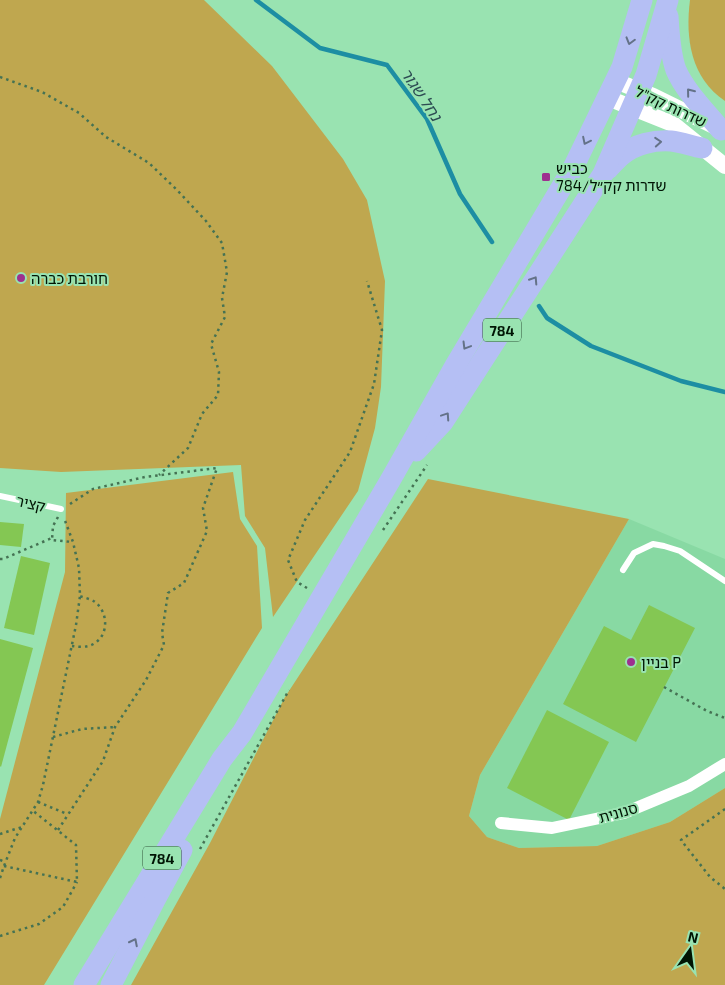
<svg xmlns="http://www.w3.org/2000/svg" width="725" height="985" font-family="'Exo 2','Noto Sans Hebrew',sans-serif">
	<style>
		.built { fill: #88d9a3 }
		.green { fill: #bfa74f }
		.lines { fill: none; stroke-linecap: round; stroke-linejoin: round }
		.stream { stroke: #1d8ea3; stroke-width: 4.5 }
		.building { fill: #84c753 }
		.path { stroke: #457253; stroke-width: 2.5; stroke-dasharray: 2.5 4; stroke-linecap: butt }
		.service { stroke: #fff; stroke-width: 6 }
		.minor { stroke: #fff; stroke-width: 12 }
		.tertiary { stroke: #fff; stroke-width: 16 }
		.primary { stroke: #b5bff4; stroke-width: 21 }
		.oneway { stroke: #647288 }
		.poi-dot { fill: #9e308f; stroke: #99e3b1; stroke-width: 2 }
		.labels { text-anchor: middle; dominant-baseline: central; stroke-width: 4; stroke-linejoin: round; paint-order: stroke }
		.shield { fill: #99e3b1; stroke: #2e5238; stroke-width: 1 }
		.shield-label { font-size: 14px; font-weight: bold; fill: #001404 }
		.street-label { font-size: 15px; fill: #001404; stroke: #99e3b1 }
		.poi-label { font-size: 15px; fill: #001404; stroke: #99e3b1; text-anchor: start }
		.water-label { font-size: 16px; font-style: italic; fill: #2d4c53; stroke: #99e3b1 }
	</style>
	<rect width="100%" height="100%" fill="#99e3b1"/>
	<polygon class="built" points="629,519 725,559 725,788 670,822 597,846 519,848 487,837 469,816 480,775"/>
	<g class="green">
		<polygon points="0,0 204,0 272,66 343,159 367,200 385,281 381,387 375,428 358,491 273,617 265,548 245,516 241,465 61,472 0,468"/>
		<path d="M 690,0 L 725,0 L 725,101 C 691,78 685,39 690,0 Z"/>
		<polygon points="233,472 240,519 257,546 262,628 44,985 0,985 0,819 65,572 66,493"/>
		<polygon points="428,479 629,519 480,775 469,816 487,837 519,848 597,846 670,822 725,788 725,985 131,985 210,843 285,697"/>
	</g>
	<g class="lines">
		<g class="stream">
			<polyline points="256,0 320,48 387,65 427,119 460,194 492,242"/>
			<polyline points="539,306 547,318 591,346 681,381 725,392"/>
		</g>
	</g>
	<g class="building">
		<polygon points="0,522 24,524 21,547 0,545"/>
		<polygon points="21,556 50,563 34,635 4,628"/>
		<polygon points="649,605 695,628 636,742 563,704 604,626 631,640"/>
		<polygon points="0,639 33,648 1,767 0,766"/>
		<polygon points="547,710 609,742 569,820 507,788"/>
	</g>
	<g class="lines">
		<g class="path">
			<polyline points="0,77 42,92 79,113 106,137 149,163 178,191 206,221 222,243 227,272 222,298 225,317 211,344 219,372 218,395 202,414 188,448 159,475"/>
			<polyline points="58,517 53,526 52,540 73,542"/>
			<polyline points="383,530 427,465"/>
			<polyline points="0,559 3,559 52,538"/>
			<polyline points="307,588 297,582 288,560 305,520 350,452 374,384 382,330 367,281"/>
			<path d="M 72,646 C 79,647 88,648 95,643 C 109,634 108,612 95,602 C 91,599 85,598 80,596"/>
			<polyline points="664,687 707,711 725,718"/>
			<polyline points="53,737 82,729 115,727"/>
			<polyline points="38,802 67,814"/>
			<polyline points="725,809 681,840 710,877 725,889"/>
			<polyline points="58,830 103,761 115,727 146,680 164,645 162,633 168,593 184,583 207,531 203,508 217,468 145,477 93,489 70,504"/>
			<polyline points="0,834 22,827"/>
			<polyline points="200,849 289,690"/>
			<polyline points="0,860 5,862"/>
			<polyline points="4,866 77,882 76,845 32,810"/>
			<polyline points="0,878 4,866 15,838 38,802 43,785 76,625 80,596 79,568 73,542 64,518"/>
			<polyline points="0,936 39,924 63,907 77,882"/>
		</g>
		<g class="service">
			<polyline points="0,496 61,509"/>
			<polyline points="623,570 634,553 653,544 664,546 680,551 725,581"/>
		</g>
		<polyline class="minor" points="501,823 552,828 624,813 689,786 725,764"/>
		<g class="tertiary">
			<polyline points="616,81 653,96 716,127"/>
			<polyline points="608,98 673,124 725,166"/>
		</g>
		<g class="primary">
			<path d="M 668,16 C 669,32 670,54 676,70 C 685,91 706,112 721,130"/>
			<path d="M 608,169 C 613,164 617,159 622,155 C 635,144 654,140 671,141 C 681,142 692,146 702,148"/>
			<polyline points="416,451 443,422 603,174 646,75 668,0"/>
			<polyline points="84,985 222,759 242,733 391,479 455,366 573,168 622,67 642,0"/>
			<polyline points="111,985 155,900 182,850"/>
		</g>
	</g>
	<defs><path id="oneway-chevron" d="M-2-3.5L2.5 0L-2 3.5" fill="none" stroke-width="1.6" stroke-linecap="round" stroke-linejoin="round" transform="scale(1.25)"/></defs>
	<g class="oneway">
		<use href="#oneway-chevron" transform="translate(630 41) rotate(106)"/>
		<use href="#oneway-chevron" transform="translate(690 92) rotate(-129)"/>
		<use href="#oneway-chevron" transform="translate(586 141) rotate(116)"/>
		<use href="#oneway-chevron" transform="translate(658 142) rotate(-4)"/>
		<use href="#oneway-chevron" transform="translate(534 280) rotate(-57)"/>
		<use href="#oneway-chevron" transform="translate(466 346) rotate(121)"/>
		<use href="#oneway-chevron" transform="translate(446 416) rotate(-56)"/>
		<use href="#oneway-chevron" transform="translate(134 942) rotate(-63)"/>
	</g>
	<g class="poi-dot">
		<rect x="541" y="172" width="10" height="10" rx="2.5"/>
		<circle cx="21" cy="278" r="5"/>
		<circle cx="631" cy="662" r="5"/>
	</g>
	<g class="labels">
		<g class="shield">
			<rect x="483" y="318.5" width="38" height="23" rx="4"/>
			<rect x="143" y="846.5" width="38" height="23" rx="4"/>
		</g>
		<g class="shield-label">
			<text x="502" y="330">784</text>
			<text x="162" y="858">784</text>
		</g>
		<g class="street-label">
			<text transform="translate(671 106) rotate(25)">שדרות קק"ל</text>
			<text transform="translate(31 503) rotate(13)">קציר</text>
			<text transform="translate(618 812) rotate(-16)">סנונית</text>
		</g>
		<g class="poi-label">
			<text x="556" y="168">כביש<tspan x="556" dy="17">784/שדרות קק״ל</tspan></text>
			<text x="31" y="278">חורבת כברה</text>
			<text x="641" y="662">בניין P</text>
		</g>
		<g class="water-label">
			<text transform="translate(422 94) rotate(56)">נחל שגור</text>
		</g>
	</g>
	<g transform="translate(690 950) rotate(14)" stroke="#99e3b1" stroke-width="4" paint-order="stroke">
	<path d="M0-4L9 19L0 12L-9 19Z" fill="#001404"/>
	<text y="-8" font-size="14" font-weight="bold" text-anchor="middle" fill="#001404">N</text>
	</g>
</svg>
